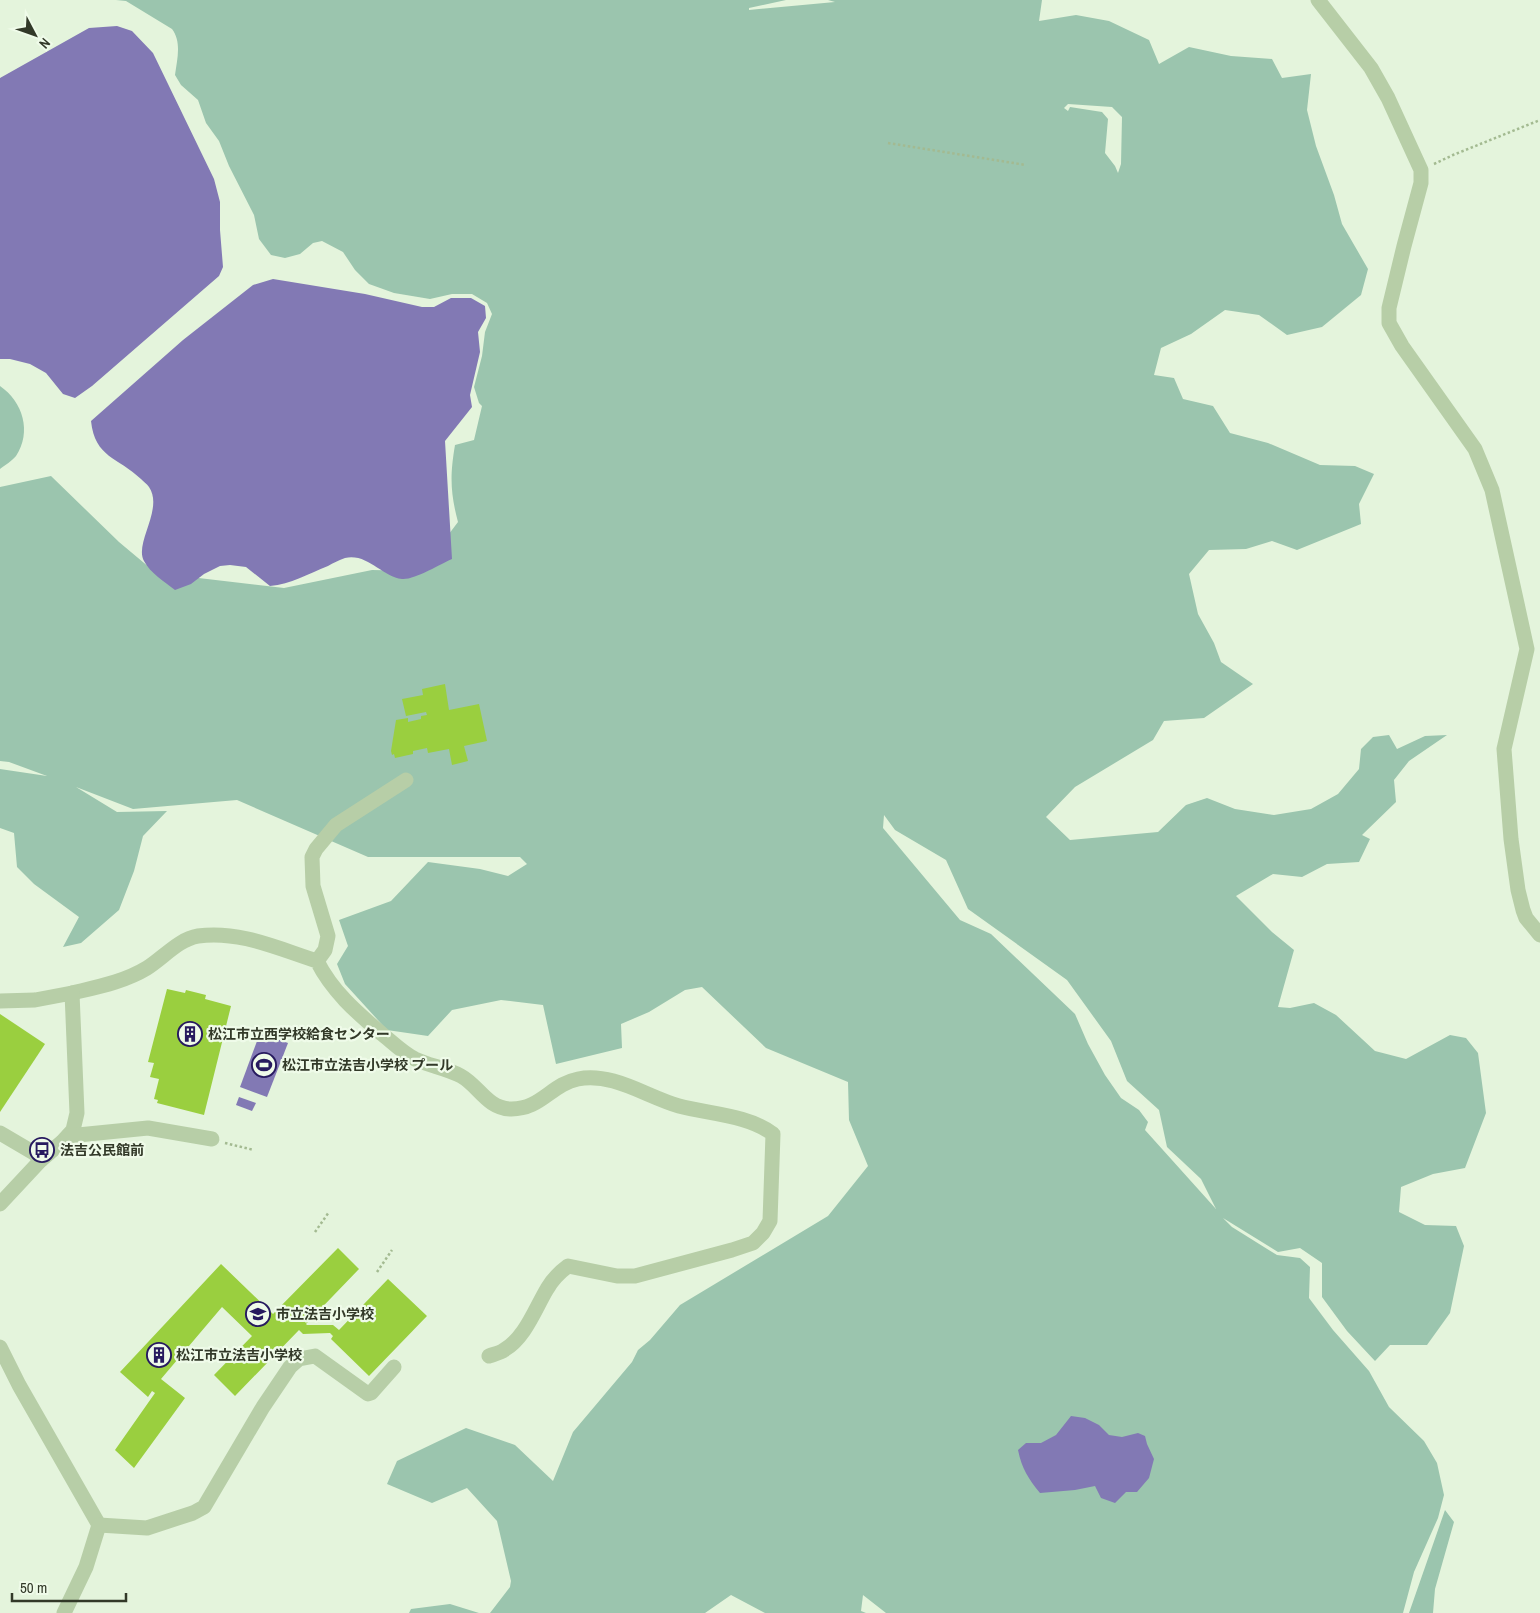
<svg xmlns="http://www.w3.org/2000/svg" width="1540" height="1613" font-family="'Archivo Narrow','Noto Sans JP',sans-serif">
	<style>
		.green { fill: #9bc5ae; fill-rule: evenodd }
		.water { fill: #8279b4 }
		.building { fill: #9acf3f }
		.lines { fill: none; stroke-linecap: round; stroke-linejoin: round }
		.path { stroke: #a3ba91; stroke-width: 2.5; stroke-dasharray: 2.5 2.5; stroke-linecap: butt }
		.minor { stroke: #b7cea7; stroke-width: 15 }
		.labels { text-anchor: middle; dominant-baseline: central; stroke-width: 4.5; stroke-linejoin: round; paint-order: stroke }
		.poi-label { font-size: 14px; font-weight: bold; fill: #323928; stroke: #effbe9; text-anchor: start }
	</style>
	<rect width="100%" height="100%" fill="#e4f4dc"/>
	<g class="green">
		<path d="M 116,0 L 786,0 L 749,8 L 749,10 L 835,2 L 828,0 L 1042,0 L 1039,21 L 1076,15 L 1109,21 L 1149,40 L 1159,64 L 1189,47 L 1231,56 L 1272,59 L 1282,78 L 1311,74 L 1307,110 L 1316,146 L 1334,195 L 1342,224 L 1368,269 L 1361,295 L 1322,327 L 1287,335 L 1259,315 L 1225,310 L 1191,334 L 1161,348 L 1154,375 L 1174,378 L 1183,399 L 1213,406 L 1230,433 L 1268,443 L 1320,465 L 1355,466 L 1374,474 L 1359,504 L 1361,524 L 1297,550 L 1272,541 L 1246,549 L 1209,550 L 1189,574 L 1198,614 L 1214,643 L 1221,662 L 1253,684 L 1204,718 L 1164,721 L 1153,740 L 1075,787 L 1046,817 L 1070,840 L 1158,832 L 1186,805 L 1207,798 L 1235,809 L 1274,815 L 1311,809 L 1338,794 L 1359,769 L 1361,749 L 1373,737 L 1389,735 L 1397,749 L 1425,736 L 1447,735 L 1409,761 L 1394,780 L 1396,802 L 1362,835 L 1370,839 L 1359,862 L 1327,864 L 1302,877 L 1273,874 L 1236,896 L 1272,932 L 1294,950 L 1278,1007 L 1290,1008 L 1314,1003 L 1336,1015 L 1375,1051 L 1406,1059 L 1450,1035 L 1466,1038 L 1478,1053 L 1486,1113 L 1465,1168 L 1433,1174 L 1401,1187 L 1399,1212 L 1425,1225 L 1456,1226 L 1464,1246 L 1450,1313 L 1427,1345 L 1390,1345 L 1375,1361 L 1347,1331 L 1322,1297 L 1322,1263 L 1300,1248 L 1278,1252 L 1223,1218 L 1232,1227 L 1277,1255 L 1300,1258 L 1310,1267 L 1309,1298 L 1333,1330 L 1369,1371 L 1389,1407 L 1424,1441 L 1437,1463 L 1444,1495 L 1438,1518 L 1414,1572 L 1403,1613 L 886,1613 L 863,1595 L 861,1611 L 866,1613 L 765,1613 L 731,1595 L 705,1613 L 490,1613 L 510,1587 L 511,1581 L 497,1521 L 467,1488 L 432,1503 L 387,1484 L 397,1461 L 466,1428 L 515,1445 L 553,1481 L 573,1432 L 632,1362 L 638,1350 L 650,1340 L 680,1305 L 828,1216 L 868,1166 L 849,1120 L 848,1082 L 766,1048 L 702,987 L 685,990 L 649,1012 L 621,1024 L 622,1048 L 556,1064 L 543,1005 L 501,1000 L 452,1010 L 428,1036 L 387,1030 L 345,984 L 337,964 L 348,946 L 339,920 L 391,901 L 428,862 L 480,869 L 508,876 L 527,864 L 520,857 L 368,857 L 237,800 L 133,809 L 76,787 L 117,812 L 167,811 L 143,836 L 134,871 L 119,910 L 81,943 L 63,947 L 79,917 L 34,884 L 17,867 L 14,833 L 0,828 L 0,769 L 47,776 L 9,762 L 0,761 L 0,487 L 51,476 L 119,542 L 156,573 L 284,588 L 372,570 L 421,571 L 458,522 C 450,492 450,475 455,445 L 474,440 L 482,406 L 479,403 L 474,387 L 482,356 L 485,332 L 492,314 L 487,303 L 472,294 L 452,294 L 430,299 L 394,293 L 369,284 L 355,270 L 343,252 L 322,241 L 313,243 L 300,254 L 285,258 L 271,255 L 259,239 L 254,215 L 229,166 L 219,141 L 206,123 L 198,100 L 181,85 L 175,75 C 177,60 182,42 172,29 L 126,1 ZM 1068,104 L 1112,107 L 1122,117 L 1121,164 L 1118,173 L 1115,166 L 1105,153 L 1108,119 L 1102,112 L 1070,107 L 1068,111 L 1064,108 ZM 884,815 L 895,830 L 946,860 L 968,909 L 1067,980 L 1111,1041 L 1127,1081 L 1159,1110 L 1167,1147 L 1201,1179 L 1216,1209 L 1145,1130 L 1148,1122 L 1139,1110 L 1121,1098 L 1105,1075 L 1088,1044 L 1075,1014 L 991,934 L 960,920 L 883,828 Z"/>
		<path d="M 0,386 C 23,402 32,432 16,456 C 12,461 5,465 0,469 Z"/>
		<polygon points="1445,1510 1454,1522 1435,1589 1433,1613 1409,1613"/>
		<polygon points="450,1604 479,1613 409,1613 411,1609"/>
	</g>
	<g class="water">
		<polygon points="117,26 132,31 153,53 214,179 220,202 220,230 223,267 219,276 92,386 75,398 63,394 46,373 30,364 10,359 0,359 0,78 89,28"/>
		<path d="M 273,279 L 365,294 L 422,307 L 434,307 L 451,298 L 471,298 L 485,306 L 486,318 L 478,332 L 480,352 L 470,395 L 472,407 L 445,441 L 452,559 C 440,564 415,580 402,579 C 382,577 368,553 345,558 C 339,560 333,563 328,566 C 308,574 291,584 270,586 L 246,567 L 230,565 L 220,566 L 204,574 L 191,584 L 175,590 C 165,582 150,573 144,561 C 134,543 164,509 149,487 C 147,484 143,481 141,479 C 118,457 95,458 91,421 L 183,340 L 253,285 Z"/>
		<polygon points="260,1033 288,1043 267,1097 240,1087"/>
		<polygon points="239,1097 256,1103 252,1111 236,1105"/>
		<path d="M 1071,1416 L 1085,1418 L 1099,1425 L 1109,1435 L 1122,1437 L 1138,1433 L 1145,1436 L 1147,1444 L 1154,1459 L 1149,1478 L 1137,1492 L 1126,1492 L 1115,1503 L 1101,1498 L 1095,1486 L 1075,1490 L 1040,1493 C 1028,1478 1022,1469 1018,1450 L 1026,1443 L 1041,1443 L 1056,1435 Z"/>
	</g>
	<g class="building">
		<polygon points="445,684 449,710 479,704 487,741 464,746 468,761 452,765 449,749 428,753 427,748 413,751 413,754 395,758 394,754 392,755 391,751 396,720 408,718 408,722 421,719 421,716 427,715 426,712 406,716 402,699 423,695 422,689"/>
		<polygon points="167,989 185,993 186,990 206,995 205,999 231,1006 204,1115 157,1103 158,1100 154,1099 159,1079 150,1077 154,1063 148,1062"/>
		<polygon points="0,1014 45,1044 0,1112"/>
		<polygon points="338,1248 359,1269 306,1324 307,1325 333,1325 339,1330 388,1279 427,1316 369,1376 331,1339 333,1336 330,1333 303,1334 299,1330 235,1396 214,1375 252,1336 222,1307 161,1379 185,1398 134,1468 115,1450 155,1393 152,1391 148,1397 120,1372 221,1264 273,1314"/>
	</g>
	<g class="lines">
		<g class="path">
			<polyline points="888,143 1026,165"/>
			<polyline points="1434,164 1453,155 1540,120"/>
			<polyline points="225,1143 254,1150"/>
			<polyline points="315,1232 329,1212"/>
			<polyline points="377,1272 392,1250"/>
		</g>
		<g class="minor">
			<polyline points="1318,0 1371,68 1388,98 1421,170 1421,183 1404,246 1389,308 1389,323 1402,346 1475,449 1492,490 1527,649 1504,749 1511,839 1518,890 1523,910 1526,918 1540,935"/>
			<polyline points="317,961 325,950 328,936 313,886 312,857 316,849 336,825 406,780"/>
			<path d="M 72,993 C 97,987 124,982 147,968 C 163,958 179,939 198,936 C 239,930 279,949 317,961 C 332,991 356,1012 382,1034 C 392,1042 403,1053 415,1059 C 430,1066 446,1068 461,1076 C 479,1086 487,1108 510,1109 C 541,1110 551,1084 578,1079 C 613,1072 647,1097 679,1106 C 709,1114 748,1115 773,1134 L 770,1221 L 763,1233 L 753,1243 L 732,1250 L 635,1276 L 617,1276 L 568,1266 C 560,1272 552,1280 547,1289 C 535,1309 525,1338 504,1350 C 500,1353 494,1354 489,1356"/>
			<polyline points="0,1001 35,1000 72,993 77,1113 73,1130 62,1142 41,1160 0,1204"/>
			<polyline points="0,1133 34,1153 41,1160"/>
			<polyline points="68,1136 148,1128 212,1139"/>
			<polyline points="0,1347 19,1385 99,1525 86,1567 64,1613"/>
			<polyline points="99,1525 147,1528 193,1513 204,1507 263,1407 290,1367 299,1359 315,1356 368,1394 371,1393 394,1367"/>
		</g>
	</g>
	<defs>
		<symbol id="building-ring" viewBox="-11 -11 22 22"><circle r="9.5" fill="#effbe9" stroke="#271a5f" stroke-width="1.5"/><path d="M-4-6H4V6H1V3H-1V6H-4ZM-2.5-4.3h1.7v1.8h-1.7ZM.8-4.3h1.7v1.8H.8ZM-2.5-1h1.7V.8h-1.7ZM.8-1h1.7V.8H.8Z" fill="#271a5f"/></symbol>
		<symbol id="stadium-ring" viewBox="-11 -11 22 22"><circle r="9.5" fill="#effbe9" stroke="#271a5f" stroke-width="1.5"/><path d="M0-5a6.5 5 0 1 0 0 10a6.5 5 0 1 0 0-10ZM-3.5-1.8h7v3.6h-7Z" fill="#271a5f"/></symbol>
		<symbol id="bus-ring" viewBox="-11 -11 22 22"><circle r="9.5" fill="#effbe9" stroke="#271a5f" stroke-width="1.5"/><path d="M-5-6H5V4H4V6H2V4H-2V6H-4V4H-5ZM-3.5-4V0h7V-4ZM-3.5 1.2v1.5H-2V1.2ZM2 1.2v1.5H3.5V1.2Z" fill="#271a5f"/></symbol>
		<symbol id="school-ring" viewBox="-11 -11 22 22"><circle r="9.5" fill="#effbe9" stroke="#271a5f" stroke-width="1.5"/><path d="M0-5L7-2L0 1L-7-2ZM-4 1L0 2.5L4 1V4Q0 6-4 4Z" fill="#271a5f"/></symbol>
	</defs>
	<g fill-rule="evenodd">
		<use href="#building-ring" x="176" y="1020" width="28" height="28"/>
		<use href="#stadium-ring" x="250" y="1051" width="28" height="28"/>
		<use href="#bus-ring" x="28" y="1136" width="28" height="28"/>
		<use href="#school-ring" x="244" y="1300" width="28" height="28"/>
		<use href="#building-ring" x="145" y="1341" width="28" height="28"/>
	</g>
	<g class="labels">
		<g class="poi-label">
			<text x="208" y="1034">松江市立西学校給食センター</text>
			<text x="282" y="1065">松江市立法吉小学校 プール</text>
			<text x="60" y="1150">法吉公民館前</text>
			<text x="276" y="1314">市立法吉小学校</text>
			<text x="176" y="1355">松江市立法吉小学校</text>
		</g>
	</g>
	<g transform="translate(35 35) rotate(131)" stroke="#effbe9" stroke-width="4" paint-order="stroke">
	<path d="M0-4L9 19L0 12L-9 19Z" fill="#323928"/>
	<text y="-8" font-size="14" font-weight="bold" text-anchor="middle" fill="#323928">N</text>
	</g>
	<path d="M12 1593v8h114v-8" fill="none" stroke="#323928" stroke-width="2.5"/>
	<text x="20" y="1593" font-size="15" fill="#323928" stroke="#effbe9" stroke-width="4" paint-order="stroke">50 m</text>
</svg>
